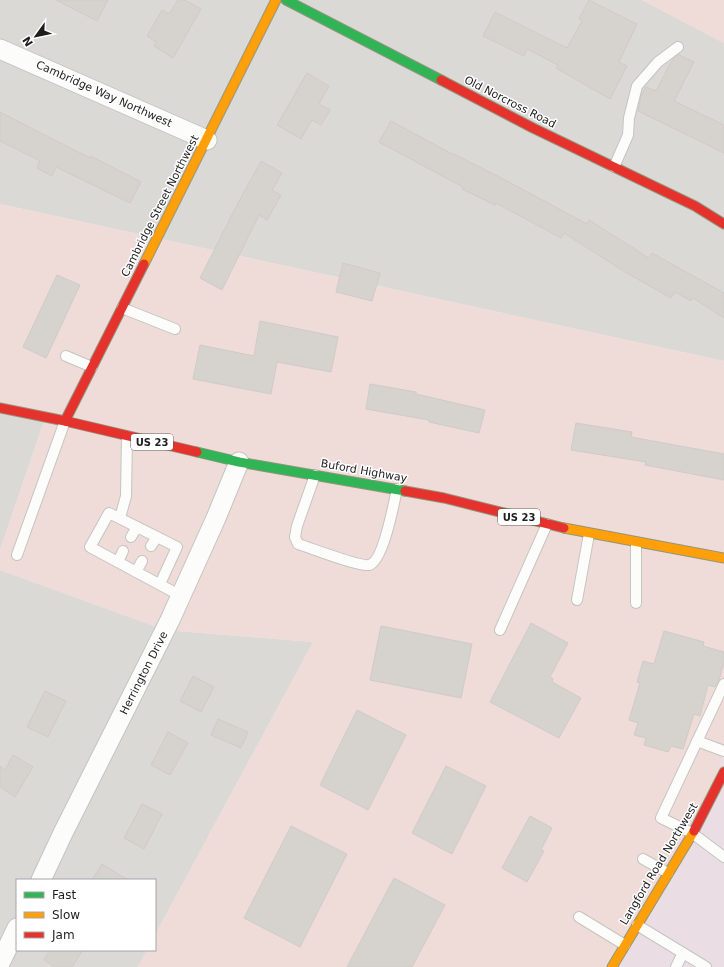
<svg xmlns="http://www.w3.org/2000/svg" width="724" height="967" font-family="'DejaVu Sans',sans-serif">
	<style>
		.residential { fill: #dbd9d6 }
		.commercial { fill: #efdcd8 }
		.industrial { fill: #eadde4 }
		.building { fill: #d6d3cf; stroke: #cfcbc6 }
		.lines { fill: none; stroke-linecap: round; stroke-linejoin: round }
		.lane-casing { stroke: #c4c4c1; stroke-width: 12 }
		.street-casing { stroke: #c4c4c1; stroke-width: 21 }
		.fast-casing { stroke: #93957c; stroke-width: 11 }
		.slow-casing { stroke: #93957c; stroke-width: 11 }
		.jam-casing { stroke: #93957c; stroke-width: 11 }
		.lane { stroke: #fcfcfb; stroke-width: 10 }
		.street { stroke: #fcfcfb; stroke-width: 19 }
		.fast { stroke: #30b455; stroke-width: 9 }
		.slow { stroke: #ff9f0a; stroke-width: 9 }
		.jam { stroke: #e5322d; stroke-width: 9 }
		.labels { text-anchor: middle; dominant-baseline: central; stroke-width: 3; stroke-linejoin: round; paint-order: stroke }
		.shield { fill: #fff; stroke: #616161; stroke-width: 1 }
		.shield-label { font-size: 10px; font-weight: bold; fill: #1d1d1d }
		.street-label { font-size: 11px; fill: #1d1d1d; stroke: #fff }
	</style>
	<rect width="100%" height="100%" fill="#eceae4"/>
	<g class="residential">
		<polygon points="0,0 642,0 724,43 724,361 0,204"/>
		<polygon points="0,404 46,415 0,550"/>
		<polygon points="0,570 165,630 313,642 155,935 155,880 17,880 17,950 147,950 138,967 0,967"/>
	</g>
	<g class="commercial">
		<polygon points="642,0 724,0 724,43"/>
		<polygon points="0,204 724,361 724,754 694,838 618,967 138,967 147,950 155,950 155,935 313,642 165,630 0,570 0,550 46,415 0,404"/>
	</g>
	<polygon class="industrial" points="724,754 724,967 618,967 694,838"/>
	<g class="building">
		<polygon points="56,0 108,0 97,21"/>
		<polygon points="178,0 185,0 201,9 173,58 154,46 156,42 147,36 162,10 169,14"/>
		<polygon points="589,0 637,24 619,62 627,66 610,99 556,68 558,65 527,49 524,56 483,36 495,12 567,48 582,21 579,19"/>
		<polygon points="679,55 694,62 674,101 724,125 724,153 638,111 641,96 646,87 656,91 672,60"/>
		<polygon points="307,73 329,86 319,104 330,110 321,125 312,120 301,139 277,125"/>
		<polygon points="0,112 90,158 91,156 141,182 130,203 56,167 52,176 37,168 40,161 0,141"/>
		<polygon points="391,121 454,155 454,154 509,182 587,224 589,220 649,258 652,253 724,293 724,318 693,298 691,301 675,292 671,298 625,272 564,233 561,238 496,203 495,205 462,189 463,187 379,142"/>
		<polygon points="261,161 282,173 272,190 281,195 267,220 259,215 222,290 200,278 238,203"/>
		<polygon points="343,263 380,273 372,301 336,292"/>
		<polygon points="57,275 80,285 46,358 23,347"/>
		<polygon points="260,321 338,337 331,372 277,362 271,394 193,379 200,345 254,356"/>
		<polygon points="370,384 416,392 416,394 485,410 479,433 429,422 429,420 366,409"/>
		<polygon points="576,423 632,432 631,437 724,454 724,480 645,465 646,462 571,450"/>
		<polygon points="531,623 568,643 550,677 553,679 552,682 581,698 559,738 490,702"/>
		<polygon points="381,626 472,644 461,698 370,680"/>
		<polygon points="664,631 704,642 703,646 724,652 724,663 719,680 715,687 708,685 700,716 694,714 683,749 671,746 668,752 644,745 646,738 634,735 638,723 629,720 640,683 637,682 643,661 654,664"/>
		<polygon points="193,676 214,687 201,712 180,701"/>
		<polygon points="45,691 66,701 48,737 27,727"/>
		<polygon points="357,710 406,735 368,810 320,785"/>
		<polygon points="218,719 248,732 241,748 211,735"/>
		<polygon points="168,732 188,743 170,775 151,765"/>
		<polygon points="13,755 33,767 15,797 0,787 0,766 5,770"/>
		<polygon points="446,766 486,786 452,854 412,833"/>
		<polygon points="142,804 162,814 144,849 124,838"/>
		<polygon points="530,816 552,828 541,850 544,851 527,882 502,868"/>
		<polygon points="291,826 347,854 300,947 244,918"/>
		<polygon points="102,864 128,880 92,880"/>
		<polygon points="394,878 445,905 412,967 347,967"/>
		<polygon points="50,950 83,950 72,967 55,967 44,960"/>
	</g>
	<g class="lines">
		<defs>
			<g id="lane">
				<polyline points="614,167 628,135 629,118 637,86 658,62 678,47"/>
				<polyline points="122,308 175,329"/>
				<polyline points="66,356 92,367"/>
				<path d="M 315,475 L 297,526 L 295,537 L 298,544 C 311,548 359,567 369,565 C 383,562 394,503 397,489"/>
				<polyline points="120,518 126,496 127,436"/>
				<polyline points="131,537 137,527"/>
				<polyline points="151,546 157,537"/>
				<polyline points="17,555 65,421"/>
				<polyline points="118,562 123,551"/>
				<polyline points="136,572 142,561"/>
				<polyline points="160,584 177,547 109,513 90,547 181,596"/>
				<polyline points="577,600 589,534"/>
				<polyline points="636,603 636,543"/>
				<polyline points="500,630 547,524"/>
				<polyline points="724,684 661,818 692,833 724,857"/>
				<polyline points="697,741 724,751"/>
				<polyline points="643,859 668,873"/>
				<polyline points="579,917 625,945"/>
				<polyline points="637,925 706,967"/>
				<polyline points="676,967 683,953"/>
			</g>
			<g id="street">
				<polyline points="0,49 207,140"/>
				<polyline points="41,880 63,833 170,620 216,518 239,462"/>
				<polyline points="0,963 17,928"/>
			</g>
			<g id="fast">
				<polyline points="286,0 441,80"/>
				<polyline points="197,452 239,462 405,491"/>
			</g>
			<g id="slow">
				<polyline points="144,264 276,0"/>
				<polyline points="564,528 724,558"/>
				<polyline points="612,967 694,831"/>
			</g>
			<g id="jam">
				<polyline points="441,80 533,128 695,206 724,224"/>
				<polyline points="0,408 65,421 197,452"/>
				<polyline points="65,421 144,264"/>
				<polyline points="405,491 444,498 564,528"/>
				<polyline points="694,831 724,772"/>
			</g>
		</defs>
		<use href="#lane" class="lane-casing"/>
		<use href="#street" class="street-casing"/>
		<use href="#fast" class="fast-casing"/>
		<use href="#slow" class="slow-casing"/>
		<use href="#jam" class="jam-casing"/>
		<use href="#lane" class="lane"/>
		<use href="#street" class="street"/>
		<use href="#fast" class="fast"/>
		<use href="#slow" class="slow"/>
		<use href="#jam" class="jam"/>
	</g>
	<g class="labels">
		<g class="shield">
			<rect x="131" y="434" width="42" height="16" rx="3"/>
			<rect x="498" y="509" width="42" height="16" rx="3"/>
		</g>
		<g class="shield-label">
			<text x="152" y="442">US 23</text>
			<text x="519" y="517">US 23</text>
		</g>
		<g class="street-label">
			<text transform="translate(104 94) rotate(24)">Cambridge Way Northwest</text>
			<text transform="translate(510 102) rotate(27)">Old Norcross Road</text>
			<text transform="translate(160 206) rotate(-63)">Cambridge Street Northwest</text>
			<text transform="translate(364 471) rotate(10)">Buford Highway</text>
			<text transform="translate(144 673) rotate(-63)">Herrington Drive</text>
			<text transform="translate(659 864) rotate(-59)">Langford Road Northwest</text>
		</g>
	</g>
	<rect x="16" y="879" width="140" height="72" fill="#ffffff" stroke="#a5a5a5"/>
	<rect x="24" y="892" width="20" height="6" fill="#30b455" stroke="#a5a5a5"/>
	<text x="52" y="899" font-size="12" fill="#1d1d1d">Fast</text>
	<rect x="24" y="912" width="20" height="6" fill="#ff9f0a" stroke="#a5a5a5"/>
	<text x="52" y="919" font-size="12" fill="#1d1d1d">Slow</text>
	<rect x="24" y="932" width="20" height="6" fill="#e5322d" stroke="#a5a5a5"/>
	<text x="52" y="939" font-size="12" fill="#1d1d1d">Jam</text>
	<g transform="translate(36 36) rotate(237)" stroke="#ffffff" stroke-width="3" paint-order="stroke">
	<path d="M0-3L7 15L0 10L-7 15Z" fill="#1d1d1d"/>
	<text y="-6" font-size="11" font-weight="bold" text-anchor="middle" fill="#1d1d1d">N</text>
	</g>
</svg>
